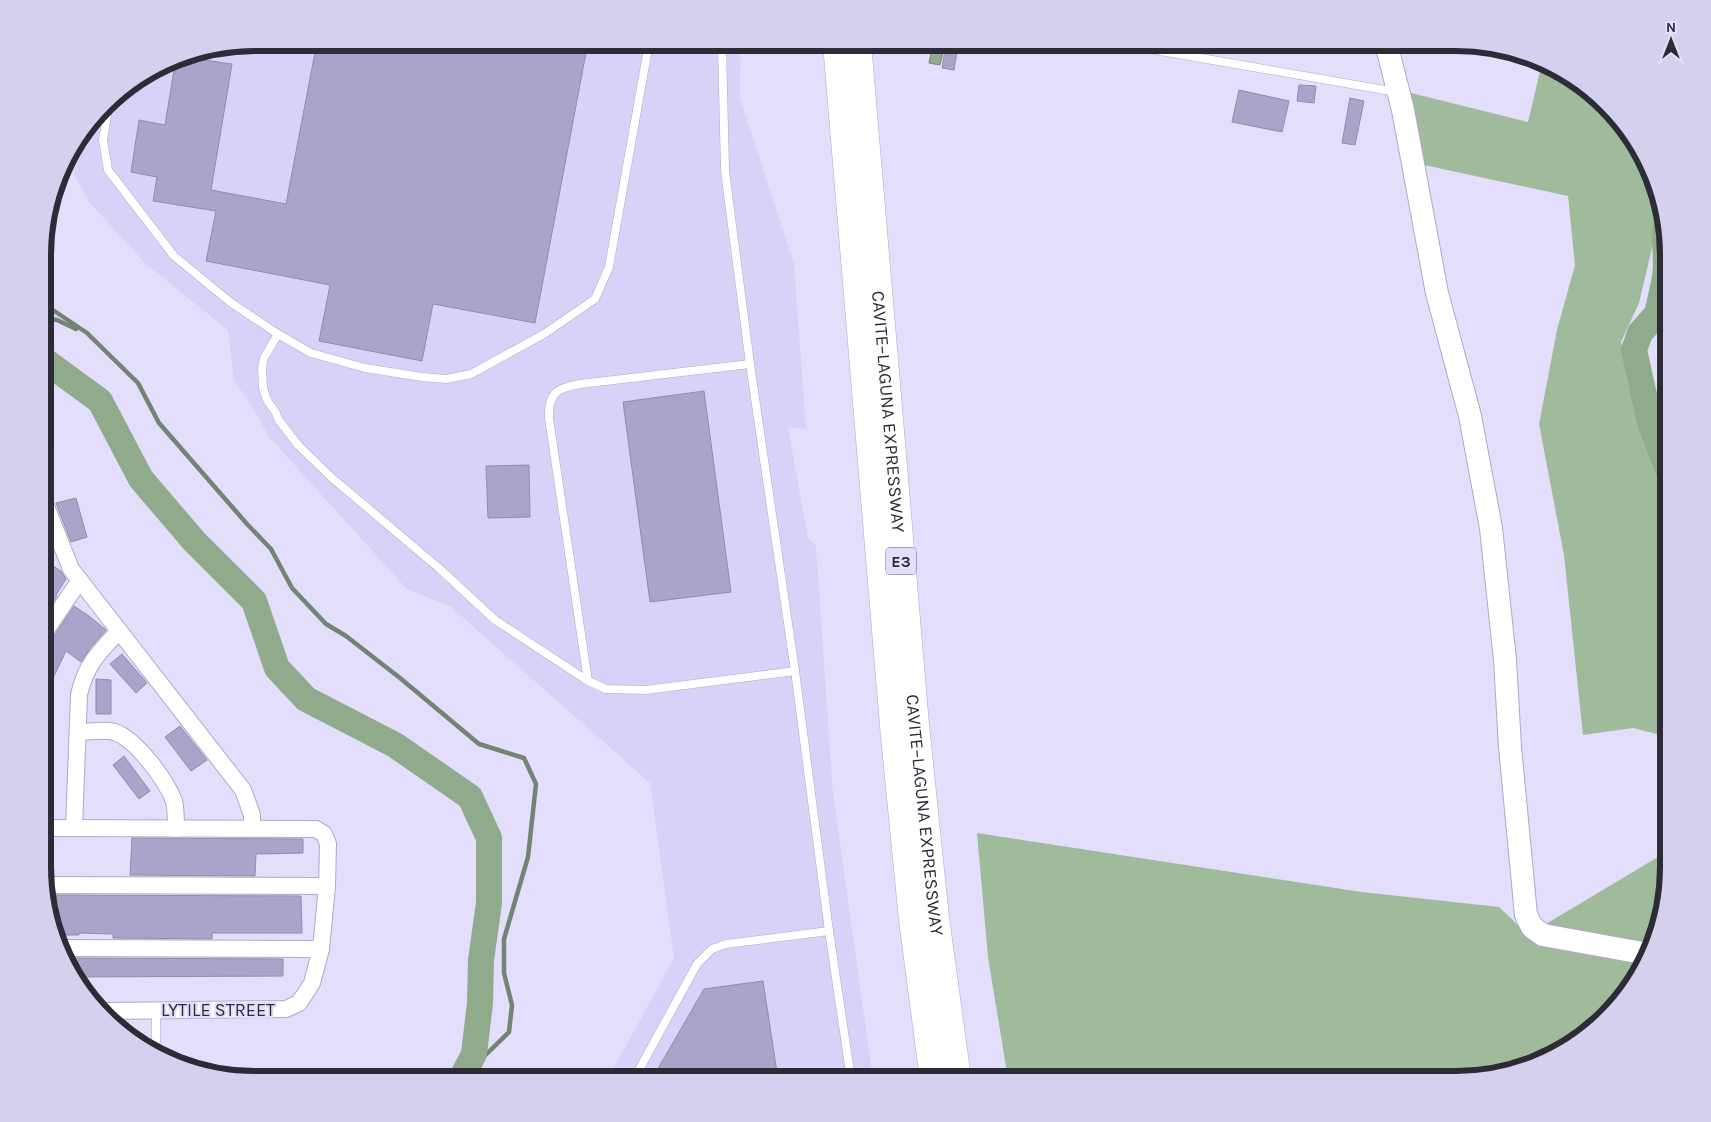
<svg xmlns="http://www.w3.org/2000/svg" width="1711" height="1122" font-family="Karla,sans-serif">
	<style>
		.built { fill: #d9d2f8 }
		.forest { fill: #9fbb9b }
		.water { fill: #90ab8c; stroke: #728572 }
		.lines { fill: none; stroke-linecap: round; stroke-linejoin: round }
		.stream { stroke: #728572; stroke-width: 4.5 }
		.river { stroke: #90ab8c; stroke-width: 26 }
		.building { fill: #aba3c9; stroke: #928ca8 }
		.lane-casing { stroke: #afa9c7; stroke-width: 9 }
		.street-casing { stroke: #afa9c7; stroke-width: 18 }
		.secondary-casing { stroke: #afa9c7; stroke-width: 24 }
		.highway-casing { stroke: #afa9c7; stroke-width: 29 }
		.lane { stroke: #fff; stroke-width: 8 }
		.street { stroke: #fff; stroke-width: 16 }
		.secondary { stroke: #fff; stroke-width: 22 }
		.highway { stroke: #fff; stroke-width: 28 }
		.labels { text-anchor: middle; dominant-baseline: central; stroke-width: 4.5; stroke-linejoin: round; paint-order: stroke }
		.shield { fill: #e4defd; stroke: #646172; stroke-width: 1 }
		.shield-label { font-size: 16px; font-weight: bold; fill: #2d2b36 }
		.street-label { font-size: 18px; fill: #2d2b36; stroke: #e4defd }
		.rim { fill: none; stroke: #2d2b36; stroke-width: 6 }
	</style>
	<rect width="100%" height="100%" fill="#e4defd"/>
	<polygon class="built" points="255,43 741,43 740,98 794,264 806,429 788,428 808,538 816,546 833,793 873,1079 608,1079 674,958 650,783 451,607 407,589 269,437 248,400 234,381 228,330 146,264 89,202 66,160 115,95 174,59"/>
	<g class="forest">
		<polygon points="1541,67 1557,70 1574,79 1640,149 1660,214 1639,303 1621,342 1642,427 1668,509 1668,569 1664,579 1668,589 1668,737 1633,728 1583,735 1564,555 1539,424 1557,330 1575,265 1568,196 1424,165 1407,92 1528,122"/>
		<polygon points="977,833 1362,892 1499,907 1522,929 1546,924 1668,851 1668,880 1657,935 1632,985 1562,1051 1469,1079 1008,1079 988,957"/>
	</g>
	<polygon class="water" points="933,43 945,43 940,65 929,63"/>
	<g class="lines">
		<g class="stream">
			<polyline points="44,304 87,333 138,383 159,423 247,524 271,549 292,588 326,624 346,636 400,678 479,744 524,758 536,784 528,857 504,939 504,973 512,1005 509,1032 461,1079"/>
			<polyline points="44,318 57,320 76,329"/>
		</g>
		<g class="river">
			<polyline points="1665,232 1666,268 1664,283 1657,314 1640,333 1634,350 1650,422 1668,469"/>
			<polyline points="44,360 100,401 141,479 194,541 254,601 277,668 306,699 395,745 470,797 489,838 489,903 481,960 480,1003 474,1054 461,1079"/>
		</g>
	</g>
	<g class="building">
		<polygon points="317,42 588,42 535,323 433,304 422,361 319,341 330,285 206,261 216,211 153,201 157,177 131,172 139,120 165,125 176,58 184,57 232,64 211,190 286,204"/>
		<polygon points="945,50 957,52 954,70 942,68"/>
		<polygon points="1299,85 1316,86 1314,103 1297,101"/>
		<polygon points="1239,90 1289,101 1282,132 1232,122"/>
		<polygon points="1350,98 1364,101 1355,145 1342,143"/>
		<polygon points="704,391 731,592 650,602 623,402"/>
		<polygon points="529,465 530,517 488,518 486,466"/>
		<polygon points="76,498 87,537 71,542 56,503"/>
		<polygon points="44,560 61,571 66,579 56,595 57,596 44,615"/>
		<polygon points="74,606 89,616 106,630 91,647 81,662 66,651 44,697 44,643 52,639"/>
		<polygon points="122,654 147,683 136,693 110,664"/>
		<polygon points="96,679 111,680 111,714 96,714"/>
		<polygon points="180,726 207,760 191,771 165,737"/>
		<polygon points="124,756 150,791 139,799 113,765"/>
		<polygon points="132,838 303,839 303,853 256,854 255,876 130,875"/>
		<polygon points="45,895 301,896 302,933 212,933 212,939 113,938 113,934 79,933 79,935 58,935"/>
		<polygon points="70,958 283,959 283,976 74,977 70,969"/>
		<polygon points="763,981 778,1079 652,1079 704,989"/>
	</g>
	<g class="lines">
		<defs>
			<g id="lane">
				<polyline points="722,43 725,171 750,364 795,671 829,931 851,1079"/>
				<polyline points="1115,43 1396,92"/>
				<polyline points="109,102 103,140 108,170 174,256 230,302 278,334 311,353 365,368 422,377 447,379 471,374 544,334 595,299 609,267 649,43"/>
				<polyline points="278,334 264,358 262,368 263,388 267,400 276,413 278,419 298,445 331,477 440,569 495,620 588,681 606,689 646,690 795,671"/>
				<path d="M 588,681 L 549,418 C 548,393 557,388 580,384 L 750,364"/>
				<polyline points="148,1049 154,1047 156,1042 156,1010"/>
				<polyline points="634,1079 697,964 712,949 726,944 829,931"/>
			</g>
			<g id="street">
				<polyline points="44,501 71,569 243,790 252,815 252,828"/>
				<polyline points="44,633 80,580"/>
				<path d="M 78,732 C 88,732 100,730 110,731 C 133,734 166,780 174,801 C 176,810 176,820 176,829"/>
				<polyline points="44,828 316,829 324,834 328,844 327,886 321,949 312,983 305,994 299,1003 286,1009 106,1011"/>
				<path d="M 74,828 L 79,695 C 85,666 99,652 119,631"/>
				<polyline points="44,885 327,886"/>
				<polyline points="63,948 321,949"/>
			</g>
			<polyline id="secondary" points="1386,43 1403,110 1437,293 1470,416 1491,528 1505,660 1510,747 1526,915 1532,927 1543,935 1648,954"/>
			<g id="highway">
				<polyline points="837,43 894,726 913,920 934,1079"/>
				<path id="s1" d="M 857,43 L 915,725 L 935,918 L 957,1079"/>
			</g>
		</defs>
		<use href="#lane" class="lane-casing"/>
		<use href="#street" class="street-casing"/>
		<use href="#secondary" class="secondary-casing"/>
		<use href="#highway" class="highway-casing"/>
		<use href="#lane" class="lane"/>
		<use href="#street" class="street"/>
		<use href="#secondary" class="secondary"/>
		<use href="#highway" class="highway"/>
	</g>
	<g class="labels">
		<rect class="shield" x="886" y="547.5" width="30" height="27" rx="4"/>
		<g class="shield-label">
			<text x="901" y="561">E3</text>
		</g>
		<g class="street-label">
			<text stroke="none"><textPath href="#s1" startOffset="370">CAVITE–LAGUNA EXPRESSWAY</textPath></text>
			<text stroke="none"><textPath href="#s1" startOffset="775">CAVITE–LAGUNA EXPRESSWAY</textPath></text>
			<text x="218" y="1010">LYTILE STREET</text>
		</g>
	</g>
	<path d="M0 0H1711V1122H0ZM255 51H1456A204 204 0 0 1 1660 255V867A204 204 0 0 1 1456 1071H255A204 204 0 0 1 51 867V255A204 204 0 0 1 255 51Z" fill="#d5d0ed" fill-rule="evenodd"/>
	<path class="rim" d="M255 51H1456A204 204 0 0 1 1660 255V867A204 204 0 0 1 1456 1071H255A204 204 0 0 1 51 867V255A204 204 0 0 1 255 51Z"/>
	<g transform="translate(1671 40)" stroke="#e4defd" stroke-width="4" paint-order="stroke">
	<path d="M0-4L9 19L0 12L-9 19Z" fill="#2d2b36"/>
	<text y="-8" font-size="14" font-weight="bold" text-anchor="middle" fill="#2d2b36">N</text>
	</g>
</svg>
